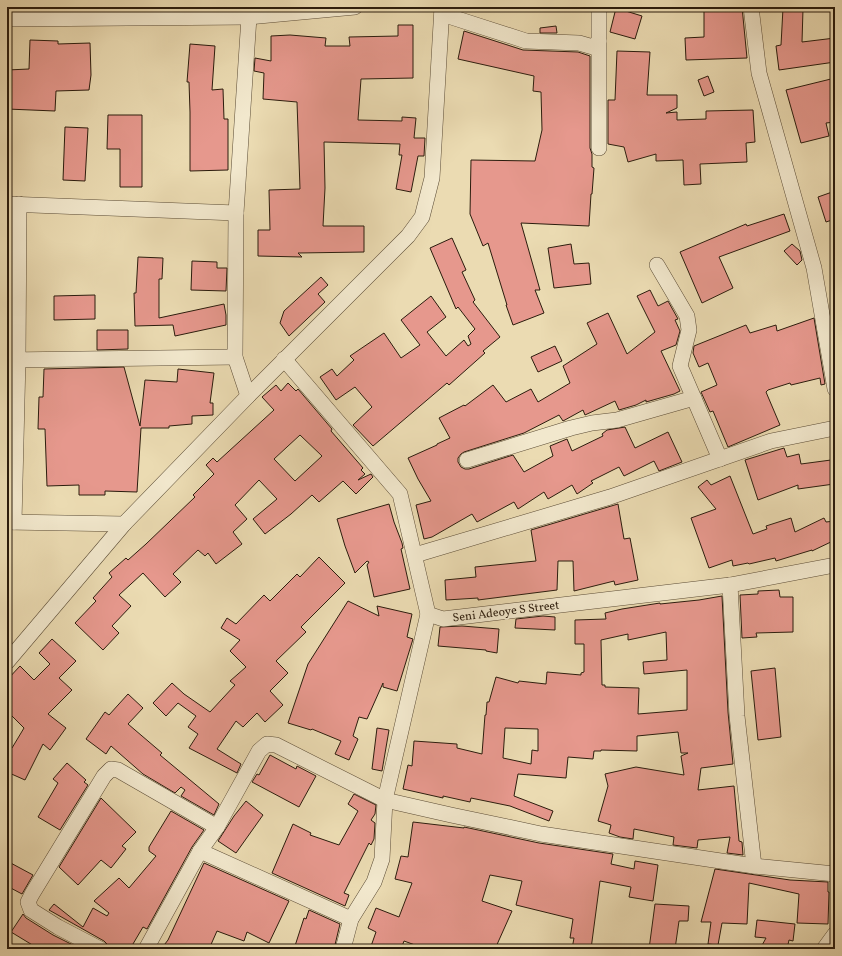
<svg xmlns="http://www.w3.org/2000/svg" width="842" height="956" font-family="Vollkorn,serif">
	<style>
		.building { fill: #e6988d; stroke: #2b1c0d; fill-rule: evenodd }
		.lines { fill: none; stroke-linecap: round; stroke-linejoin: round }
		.minor-casing { stroke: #5b4c36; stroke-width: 16 }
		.minor { stroke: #f2e8cd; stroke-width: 15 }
		.labels { text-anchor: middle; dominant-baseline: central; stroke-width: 3.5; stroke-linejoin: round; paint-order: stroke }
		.street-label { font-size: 12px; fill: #2b1c0d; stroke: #f2e8cd }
	</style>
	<rect width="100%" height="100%" fill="#ebdbb2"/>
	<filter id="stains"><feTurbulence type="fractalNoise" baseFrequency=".005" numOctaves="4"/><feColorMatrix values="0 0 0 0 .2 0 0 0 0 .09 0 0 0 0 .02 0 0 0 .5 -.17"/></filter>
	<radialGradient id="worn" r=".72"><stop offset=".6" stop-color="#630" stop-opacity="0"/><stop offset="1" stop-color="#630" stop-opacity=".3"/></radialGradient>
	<g class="building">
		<polygon points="704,7 742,7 747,58 686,60 685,38 704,37"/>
		<polygon points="616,8 642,16 635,39 610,32"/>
		<polygon points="783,8 803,9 802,42 835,38 835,62 779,70 776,46 781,45"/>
		<polygon points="398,25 413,25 413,78 361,79 358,120 402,121 402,117 416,118 414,138 425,138 424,156 418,156 411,192 396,189 402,155 399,155 400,144 324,142 325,188 323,226 364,226 364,252 298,253 302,257 258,256 258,230 270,230 269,190 300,189 297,102 263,99 264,73 254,71 255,58 271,61 271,36 290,35 326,38 325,46 350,46 349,37 398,36"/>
		<polygon points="556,26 557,33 540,33 540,28"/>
		<polygon points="464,31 523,50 578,52 590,56 590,148 592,154 592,167 594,168 592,194 591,194 589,226 521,223 540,290 535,290 544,313 513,325 506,305 507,305 488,243 483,246 470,214 471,160 535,161 542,130 541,92 533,91 534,76 458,59"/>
		<polygon points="30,40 58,41 58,44 90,43 91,75 89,90 56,91 55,111 7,109 7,70 29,69"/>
		<polygon points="190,44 215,46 212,90 223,89 224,119 228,119 228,170 190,171 190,112 189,82 187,82"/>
		<polygon points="617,51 650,52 647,95 677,95 677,108 666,113 677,112 677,120 706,119 706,111 753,110 755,142 746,143 747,162 700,164 701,184 684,185 683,160 656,161 656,154 628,162 624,147 608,144 608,100 615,100"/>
		<polygon points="708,76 714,92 704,96 698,80"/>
		<polygon points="835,78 835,122 826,123 829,136 801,143 786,90"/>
		<polygon points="108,115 142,115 142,187 120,187 120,149 107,149"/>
		<polygon points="65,127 88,128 85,181 63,180"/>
		<polygon points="835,191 835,219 826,222 818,197"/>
		<polygon points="784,214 790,231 719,257 733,288 702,303 680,252 746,224 747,226"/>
		<polygon points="452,238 466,270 462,272 475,300 473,302 500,337 483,351 485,353 449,385 447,383 373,446 353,425 372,407 355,387 336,400 320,377 332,369 337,376 354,360 350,356 384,333 401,358 420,345 401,320 431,296 446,317 427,332 446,356 464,340 468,346 471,344 468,336 475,329 458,307 456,309 430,248"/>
		<polygon points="571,244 574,264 589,263 591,284 554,288 548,248"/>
		<polygon points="792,244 800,251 802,260 797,265 784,251"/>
		<polygon points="138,257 163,258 162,279 159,279 159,318 224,304 226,315 226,325 175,336 173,325 135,326 134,293 136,293"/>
		<polygon points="192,261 217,262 217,268 227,268 226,291 191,290"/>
		<polygon points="321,277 328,285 318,294 325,302 289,336 280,323 284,311"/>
		<polygon points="650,290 658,306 668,301 678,319 675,320 680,331 676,345 661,351 680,391 674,394 646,402 646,400 636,405 619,410 615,401 585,415 583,410 563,421 559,415 524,433 464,452 461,454 458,458 458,462 461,467 465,469 469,469 513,455 524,472 553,456 550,446 567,439 572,451 603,436 602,434 607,430 625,427 635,448 668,432 682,462 659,471 654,461 624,476 619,467 591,481 593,483 577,494 572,485 548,499 544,492 518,509 514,502 477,522 472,514 432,537 424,539 416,505 431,501 418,479 408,458 437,445 437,444 450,438 439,418 464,405 465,406 493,385 506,402 531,389 538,402 570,383 563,366 597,344 587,323 608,313 627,354 655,332 637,296"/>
		<polygon points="95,295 95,319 54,320 54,296"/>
		<polygon points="814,318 825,384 821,385 820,378 791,385 790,383 768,390 766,392 780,425 728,447 713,411 710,412 701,392 717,385 708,363 699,367 693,353 694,346 746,325 750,333 776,325 777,331"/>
		<polygon points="97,330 128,330 128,349 97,350"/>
		<polygon points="555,346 562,361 538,372 531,357"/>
		<polygon points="124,367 140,426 145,380 177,382 178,369 214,373 210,403 213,403 213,415 192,416 192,424 169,426 169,428 141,428 137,492 105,491 105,495 79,495 79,485 47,486 45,429 38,429 39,397 43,397 44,369"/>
		<path d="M 288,383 L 296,391 L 298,389 L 332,429 L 331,431 L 363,468 L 361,470 L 365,474 L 358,480 L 371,474 L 373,477 L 356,494 L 343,481 L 319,502 L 312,495 L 291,514 L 265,534 L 253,519 L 277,499 L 259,480 L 235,505 L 247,519 L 233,532 L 242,544 L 216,564 L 208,553 L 205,556 L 198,550 L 173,574 L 181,582 L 165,597 L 143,573 L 119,595 L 131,606 L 112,626 L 119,633 L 103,650 L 75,623 L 96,601 L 93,598 L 112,577 L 109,573 L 126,558 L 128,560 L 146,544 L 195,497 L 193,495 L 214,474 L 206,465 L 213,458 L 217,462 L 274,410 L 262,397 L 276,385 L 281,391 ZM 300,435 L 322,456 L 295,481 L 274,459 Z"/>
		<polygon points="784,448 787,457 799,454 801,464 831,460 834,484 798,489 798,485 758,500 745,460"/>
		<polygon points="730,476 753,534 767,529 766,526 791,518 795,532 824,518 826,522 835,521 835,540 812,551 812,550 776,561 775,558 749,564 748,563 733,566 732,560 709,568 691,518 716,509 698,487 707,480 711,485"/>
		<polygon points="389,504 394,522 402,543 403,548 401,549 410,589 374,597 367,565 369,562 367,561 355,573 345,546 337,519"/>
		<polygon points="618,504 624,539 630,538 638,580 615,585 614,581 574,591 573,561 558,561 557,590 478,600 478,598 446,600 445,580 476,577 475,567 536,561 531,530"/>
		<polygon points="319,557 345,583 301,627 306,632 276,661 288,673 270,691 283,705 265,722 257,713 243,727 236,721 217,749 241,764 237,773 189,748 198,734 188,727 196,716 178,703 166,716 153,703 172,683 184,694 210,712 235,685 230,681 246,667 230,651 240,640 221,628 227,618 236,624 264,595 270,601 297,574 300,577"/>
		<polygon points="779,590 780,597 793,597 793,632 756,633 757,637 742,638 740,595 758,594 758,591"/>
		<path d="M 722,596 L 728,712 L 733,764 L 701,768 L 698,790 L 734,786 L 739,841 L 742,842 L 743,855 L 727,853 L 730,837 L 698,840 L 697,848 L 673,845 L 674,837 L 634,829 L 633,839 L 620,837 L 609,833 L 611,825 L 598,821 L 608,786 L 605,774 L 636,767 L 684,775 L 681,756 L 688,753 L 681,753 L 678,732 L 637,736 L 637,751 L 601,750 L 601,751 L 594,751 L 593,759 L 568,757 L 566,778 L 518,774 L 514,796 L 553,811 L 549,821 L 510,806 L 471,798 L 470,802 L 443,796 L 443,798 L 403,789 L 408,765 L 412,766 L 414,741 L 457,744 L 457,748 L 482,754 L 485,715 L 486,715 L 487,702 L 489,702 L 496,677 L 518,683 L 519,681 L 546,684 L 547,672 L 581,675 L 581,673 L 584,672 L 584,644 L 575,644 L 575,620 L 606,619 L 605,613 L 622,609 L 660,603 L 660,604 L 699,600 ZM 666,632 L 667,660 L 643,662 L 644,674 L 687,670 L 687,710 L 638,714 L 639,688 L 605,687 L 605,685 L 602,685 L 601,640 L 628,634 L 628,640 ZM 505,728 L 538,729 L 538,751 L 532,750 L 531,764 L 503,758 Z"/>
		<polygon points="348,601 379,616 377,606 412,614 407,637 413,639 397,691 383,687 383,683 367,719 359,717 353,736 358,739 349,760 335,754 341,741 312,729 311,730 288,723 308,664"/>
		<polygon points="543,616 555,617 555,630 515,628 516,619"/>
		<polygon points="462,626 499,629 497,653 486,651 486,650 438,646 440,627"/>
		<polygon points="52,639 76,661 59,678 72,690 48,714 66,728 50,750 43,744 25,780 7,772 7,745 12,748 24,728 7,711 7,680 20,666 34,680 50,664 39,653"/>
		<polygon points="775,668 781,737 758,740 751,671"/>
		<polygon points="128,694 143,708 128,724 162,753 160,755 219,804 214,815 181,796 185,790 181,787 175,793 143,774 111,746 106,754 86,739 105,712 109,715"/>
		<polygon points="377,728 389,730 382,771 372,769"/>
		<polygon points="270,755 296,769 297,766 316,776 299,807 252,782 257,774 259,775"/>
		<polygon points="67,763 86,780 84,782 88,785 60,830 38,817 58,783 53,779"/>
		<polygon points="354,794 376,805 375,814 371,820 375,823 374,839 371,845 369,843 344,893 349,895 345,906 272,873 293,824 311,833 310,835 339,845 358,811 348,804"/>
		<polygon points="101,798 136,832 122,846 126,849 111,868 101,860 78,885 59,867"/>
		<polygon points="246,801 263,815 236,853 218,841 234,816"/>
		<polygon points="171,811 204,830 192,847 147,929 143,927 130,949 109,949 108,945 104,941 49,910 54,904 83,927 93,908 107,916 109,913 94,901 119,878 129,888 156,856 149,851 149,847"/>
		<polygon points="413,822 464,828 464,827 539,843 613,854 611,864 634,869 635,861 658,865 653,901 629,897 631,887 600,881 591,949 572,949 574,938 570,938 573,919 516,905 522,881 490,875 482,901 512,911 495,949 426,949 404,941 401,949 370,949 376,932 368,928 376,908 399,917 412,883 395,879 401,856 408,857"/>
		<polygon points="7,861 33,875 22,894 7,886"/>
		<polygon points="204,863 289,901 269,943 247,932 244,941 217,931 209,949 161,949 168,940"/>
		<polygon points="715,869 790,880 828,882 828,892 829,892 828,924 797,923 799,894 749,883 747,924 722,923 718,945 708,944 711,922 701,922"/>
		<polygon points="655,904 689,906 688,921 679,921 675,949 649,949"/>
		<polygon points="309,910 340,924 334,949 294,949 304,918 306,919"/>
		<polygon points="23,914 26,918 53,935 81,949 39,949 11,932"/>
		<polygon points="757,920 795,924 793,941 789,940 787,949 760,949 766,938 755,937"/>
	</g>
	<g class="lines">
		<defs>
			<g id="minor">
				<polyline points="751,7 759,73 814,268 835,389"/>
				<polyline points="442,14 526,41 579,43 593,47 599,41 599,7"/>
				<polyline points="7,19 249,17 355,7"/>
				<polyline points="599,41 599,148"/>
				<polyline points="7,204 236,213"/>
				<polyline points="657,265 687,316 689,330 680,366 720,459"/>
				<polyline points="284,359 400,494 428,614 443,619 730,585 835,565"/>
				<polyline points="7,360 235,357"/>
				<polyline points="248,396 235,357 236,213 249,17"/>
				<polyline points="467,460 571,428 592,423 617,420 694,398"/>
				<polyline points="7,522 124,524 248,396 408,236 422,217 432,178 442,7"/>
				<polyline points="14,522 18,359 19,204"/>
				<polyline points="415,555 610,497 771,441 835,428"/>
				<polyline points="730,585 737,716 754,866"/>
				<polyline points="7,662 124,524"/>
				<polyline points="200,851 351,919"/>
				<polyline points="100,949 58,927 31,910 28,902 32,894 104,776 111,769 118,770 217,827"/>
				<polyline points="146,949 200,851 217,827 259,751 267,744 276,745 385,800 451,815 541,834 754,866 835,874"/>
				<polyline points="343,949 351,919 374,882 382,859 385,800 428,614"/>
				<polyline points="824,949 835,934"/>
			</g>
		</defs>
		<use href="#minor" class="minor-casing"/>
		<use href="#minor" class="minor"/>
	</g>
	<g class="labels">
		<g class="street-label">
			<text transform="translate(506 612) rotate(-7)">Seni Adeoye S Street</text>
		</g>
	</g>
	<rect width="842" height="956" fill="none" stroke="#ebdbb2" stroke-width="24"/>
	<rect x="8" y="8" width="826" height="940" fill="none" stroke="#2b1c0d" stroke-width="2"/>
	<rect x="12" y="12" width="818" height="932" fill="none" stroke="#2b1c0d"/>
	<rect width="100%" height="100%" filter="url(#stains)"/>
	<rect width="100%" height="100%" fill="url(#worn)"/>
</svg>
